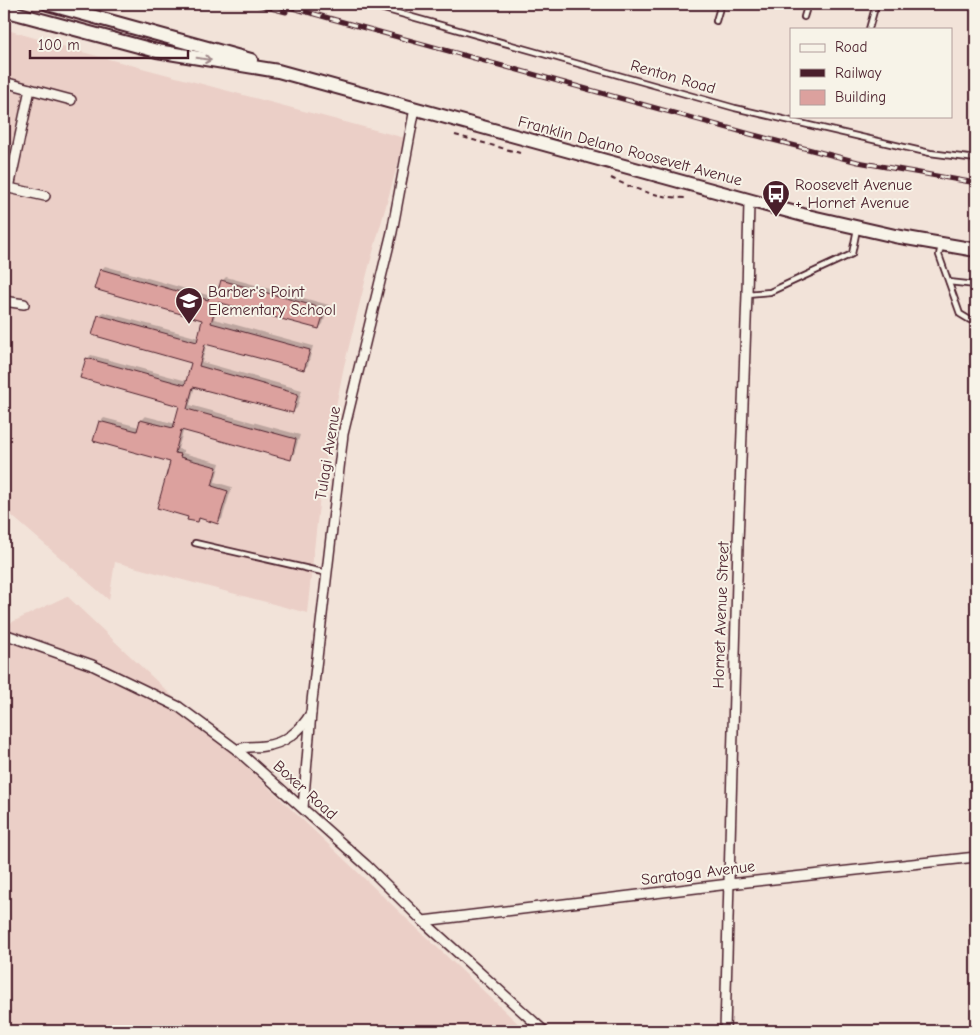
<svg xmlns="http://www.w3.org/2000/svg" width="980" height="1035" font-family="'Comic Neue',sans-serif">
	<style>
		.built { fill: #ebcfc7 }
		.shadow { fill: #0003 }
		.building { fill: #dca19e; stroke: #4a1f2b }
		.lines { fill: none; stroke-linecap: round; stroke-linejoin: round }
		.lane-casing { stroke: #4a1f2b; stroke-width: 8 }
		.street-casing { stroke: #4a1f2b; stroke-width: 12 }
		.secondary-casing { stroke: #4a1f2b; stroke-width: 16 }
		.path { stroke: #4a1f2b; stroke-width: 2; stroke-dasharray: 5 4; stroke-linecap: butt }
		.lane { stroke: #f7f3e8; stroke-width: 4.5 }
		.street { stroke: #f7f3e8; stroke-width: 9 }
		.secondary { stroke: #f7f3e8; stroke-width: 12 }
		.rail-casing { stroke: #4a1f2b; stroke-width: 5 }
		.rail { stroke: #f7f3e8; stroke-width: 3; stroke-dasharray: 9; stroke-linecap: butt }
		.oneway { stroke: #a0898a }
		.labels { text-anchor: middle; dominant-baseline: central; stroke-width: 4; stroke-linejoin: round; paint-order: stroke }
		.street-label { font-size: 16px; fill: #4a1f2b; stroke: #f7f3e8 }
		.poi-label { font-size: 16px; fill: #4a1f2b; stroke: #f7f3e8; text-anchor: start }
	</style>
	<rect width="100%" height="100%" fill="#f2e3d9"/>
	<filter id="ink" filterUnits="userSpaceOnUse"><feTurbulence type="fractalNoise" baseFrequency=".02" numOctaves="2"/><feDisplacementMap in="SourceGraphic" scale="10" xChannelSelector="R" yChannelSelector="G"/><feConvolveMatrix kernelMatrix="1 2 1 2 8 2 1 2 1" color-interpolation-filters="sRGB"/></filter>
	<g filter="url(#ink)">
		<g class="built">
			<polygon points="4,29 86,53 405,138 368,270 344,366 331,431 320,496 307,613 115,562 109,600 4,509"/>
			<polygon points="67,596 407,919 526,1031 4,1031 4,626"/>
		</g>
		<polygon class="shadow" points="105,266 211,296 213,290 218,286 221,287 222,281 226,277 329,305 323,324 319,328 219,301 214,319 313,346 308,365 304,369 207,343 202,362 302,390 297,408 292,412 195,386 190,405 300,435 294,454 290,459 184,429 178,449 184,450 183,453 220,463 215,482 232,487 222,519 217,523 201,518 198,521 190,516 171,461 100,422 104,418 139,427 141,420 145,416 176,424 181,405 87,359 91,355 187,381 193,362 99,316 103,312 199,338 204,319 101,270"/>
		<polygon class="building" points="100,269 208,300 212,289 218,291 221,280 325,309 319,329 217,302 211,323 310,350 304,370 205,344 199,366 298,394 293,413 193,387 187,409 296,439 291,460 181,430 175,453 181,454 180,457 217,467 212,486 228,491 218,524 199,518 198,522 187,520 188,517 157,508 170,462 93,441 99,421 137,431 140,420 173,428 179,406 80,378 86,358 185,385 191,363 92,335 98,315 197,342 202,320 94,289"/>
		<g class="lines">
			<defs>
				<g id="lane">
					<polyline points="366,4 735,108 930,153 976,159"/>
					<polyline points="804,17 808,4"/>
					<polyline points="716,21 721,4"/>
					<polyline points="869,29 876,4"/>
					<polyline points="941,246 939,255 960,314 970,320 976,321"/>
					<polyline points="949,282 976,285"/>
					<polyline points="747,294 770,292 852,254 857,229"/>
					<polyline points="195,543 327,573"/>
				</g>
				<g id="street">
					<polyline points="4,82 30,89 9,188 4,186"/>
					<polyline points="30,89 71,100"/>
					<polyline points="9,188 45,196"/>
					<polyline points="4,301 24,304"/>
					<polyline points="4,634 92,665 179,707 237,750 366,865 423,921 544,1031"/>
					<path d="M 237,750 C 248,745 253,748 264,746 C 284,744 301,731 311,713"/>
					<polyline points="303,808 312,701 343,434 392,232 415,108"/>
					<polyline points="423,921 729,884 976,857"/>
					<polyline points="725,1031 738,543 747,294 749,201"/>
				</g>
				<g id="secondary">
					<polyline points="48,4 251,60"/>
					<polyline points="4,10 157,51 278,71 803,215 895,236 976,250"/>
				</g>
			</defs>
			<use href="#lane" class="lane-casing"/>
			<use href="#street" class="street-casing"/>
			<use href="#secondary" class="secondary-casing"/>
			<g class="path">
				<polyline points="455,135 520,153"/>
				<path d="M 611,178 C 635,190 660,198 687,198"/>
			</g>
			<use href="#lane" class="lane"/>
			<use href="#street" class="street"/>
			<use href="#secondary" class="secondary"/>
			<defs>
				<g id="rail">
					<polyline points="255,4 286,12"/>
					<polyline points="278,4 750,134 858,162 976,183"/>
				</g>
			</defs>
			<use href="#rail" class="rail-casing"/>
			<use href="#rail" class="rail"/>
		</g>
		<defs><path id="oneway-shaft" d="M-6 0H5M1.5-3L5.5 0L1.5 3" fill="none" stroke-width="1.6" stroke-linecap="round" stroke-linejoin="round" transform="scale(1.25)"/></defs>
		<use class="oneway" href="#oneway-shaft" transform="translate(204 59) rotate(9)"/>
	</g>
	<defs>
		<symbol id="bus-pin" viewBox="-11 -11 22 30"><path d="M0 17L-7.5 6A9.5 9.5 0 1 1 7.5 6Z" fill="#4a1f2b" stroke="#f7f3e8"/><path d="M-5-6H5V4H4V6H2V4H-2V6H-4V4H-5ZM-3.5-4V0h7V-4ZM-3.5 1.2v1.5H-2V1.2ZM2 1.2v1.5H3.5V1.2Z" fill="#fff"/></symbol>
		<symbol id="school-pin" viewBox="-11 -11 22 30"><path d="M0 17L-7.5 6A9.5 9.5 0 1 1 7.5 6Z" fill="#4a1f2b" stroke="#f7f3e8"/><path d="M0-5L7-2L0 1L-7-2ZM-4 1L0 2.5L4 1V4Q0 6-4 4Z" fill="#fff"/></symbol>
	</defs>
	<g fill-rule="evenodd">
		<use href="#bus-pin" x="760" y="178" width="32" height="43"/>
		<use href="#school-pin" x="173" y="285" width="32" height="43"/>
	</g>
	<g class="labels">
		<g class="street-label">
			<text transform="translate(673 77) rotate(16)">Renton Road</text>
			<text transform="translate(630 151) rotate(15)">Franklin Delano Roosevelt Avenue</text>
			<text transform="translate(328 453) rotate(-81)">Tulagi Avenue</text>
			<text transform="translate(721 615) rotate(-88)">Hornet Avenue Street</text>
			<text transform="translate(305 790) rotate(42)">Boxer Road</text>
			<text transform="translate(698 873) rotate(-7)">Saratoga Avenue</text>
		</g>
		<g class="poi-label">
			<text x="795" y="185">Roosevelt Avenue<tspan x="795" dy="18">+ Hornet Avenue</tspan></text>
			<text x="208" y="292">Barber's Point<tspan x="208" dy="18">Elementary School</tspan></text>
		</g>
	</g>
	<rect width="980" height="1035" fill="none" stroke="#f7f3e8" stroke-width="20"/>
	<rect x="10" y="10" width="960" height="1015" fill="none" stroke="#4a1f2b" stroke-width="2" filter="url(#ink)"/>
	<rect x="790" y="28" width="162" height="90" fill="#f7f3e8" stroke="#b29e9c"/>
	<rect x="800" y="44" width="25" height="8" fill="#f7f3e8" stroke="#b29e9c"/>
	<text x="835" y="52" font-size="15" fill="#4a1f2b">Road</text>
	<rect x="800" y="69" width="25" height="8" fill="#4a1f2b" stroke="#b29e9c"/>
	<text x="835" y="78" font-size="15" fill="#4a1f2b">Railway</text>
	<rect x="800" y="90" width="25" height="15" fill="#dca19e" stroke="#b29e9c"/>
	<text x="835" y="102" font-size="15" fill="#4a1f2b">Building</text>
	<path d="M30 50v8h158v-8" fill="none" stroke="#4a1f2b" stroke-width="2.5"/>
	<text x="38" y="50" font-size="15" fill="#4a1f2b" stroke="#f7f3e8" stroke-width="4" paint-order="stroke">100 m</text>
</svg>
